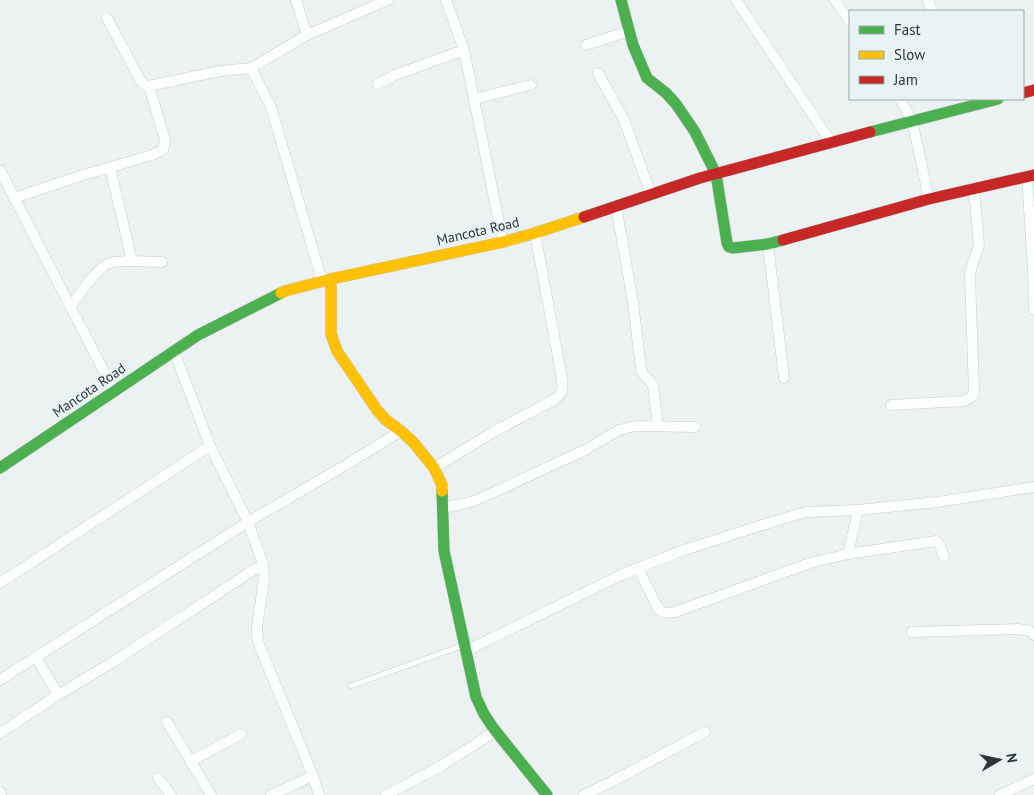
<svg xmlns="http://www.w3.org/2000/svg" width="1034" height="795" font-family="'PT Sans',sans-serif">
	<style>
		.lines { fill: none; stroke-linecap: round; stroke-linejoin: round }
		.lane-casing { stroke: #c9cdce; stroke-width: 6 }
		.street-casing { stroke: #c9cdce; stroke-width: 11 }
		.fast-casing { stroke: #c9cdce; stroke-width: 12 }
		.slow-casing { stroke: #c9cdce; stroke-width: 12 }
		.jam-casing { stroke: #c9cdce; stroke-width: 12 }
		.lane { stroke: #fcfdfd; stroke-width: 5 }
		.street { stroke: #fcfdfd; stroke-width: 10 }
		.fast { stroke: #4caf50; stroke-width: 11 }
		.slow { stroke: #ffc107; stroke-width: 11 }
		.jam { stroke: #c62828; stroke-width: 11 }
		.labels { text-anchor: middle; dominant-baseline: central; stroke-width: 4.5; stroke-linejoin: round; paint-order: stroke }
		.street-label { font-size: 14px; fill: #303436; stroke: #e8f3f6 }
	</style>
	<rect width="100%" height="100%" fill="#ecf1f2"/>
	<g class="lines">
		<defs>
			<polyline id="lane" points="351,686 464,645"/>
			<g id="street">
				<polyline points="296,0 307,35"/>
				<polyline points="446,0 464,50 503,242"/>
				<polyline points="736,0 831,142"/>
				<polyline points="835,0 850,22"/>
				<polyline points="928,0 932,11"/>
				<polyline points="107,18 140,80 145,85 149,86 220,71 251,68 271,107 322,281"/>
				<polyline points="586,45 629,31"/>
				<polyline points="251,68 307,35 388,0"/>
				<polyline points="598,73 624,120 651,194"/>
				<polyline points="378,84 395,75 464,50"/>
				<polyline points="474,99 531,85"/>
				<polyline points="900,99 912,120 929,199"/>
				<polyline points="110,167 132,261"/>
				<polyline points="0,170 114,391"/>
				<polyline points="1027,177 1033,270 1034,310"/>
				<polyline points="14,198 80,176 152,155 163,150 165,140 149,86"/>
				<path d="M 616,206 L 633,302 L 641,369 C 644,380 650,378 653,386 L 658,426"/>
				<polyline points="768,244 784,378"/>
				<path d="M 71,306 C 79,295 98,266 110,263 C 123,259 148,262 162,262"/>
				<polyline points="174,351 210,446 248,522 263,564 264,579 257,627 257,637 260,647 313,776 319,795"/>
				<polyline points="891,405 964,401 973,396 974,391 970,275 972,265 979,246 974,189"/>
				<path d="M 434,468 L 495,431 L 554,400 C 566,392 562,385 561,373 L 535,233"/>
				<polyline points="443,508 471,502 499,490 585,450 619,430 636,426 695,427"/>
				<polyline points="848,554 936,541 939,544 944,556"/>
				<path d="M 638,568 L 658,608 C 663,614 668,613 675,612 L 810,563 L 848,554 L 858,510 L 938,502 L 1034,487"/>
				<polyline points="0,583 210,446"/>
				<polyline points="912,632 1018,629 1030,631 1034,635"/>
				<polyline points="466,651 621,575 684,550 788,517 807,512 858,510"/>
				<polyline points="36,657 58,695"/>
				<polyline points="0,680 248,522 349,463 401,431"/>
				<polyline points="167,722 211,795"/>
				<polyline points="0,733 58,695 116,660 263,564"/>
				<polyline points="191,761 241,734"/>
				<polyline points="158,778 171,795"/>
				<polyline points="0,792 1,795"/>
				<polyline points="271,795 313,776"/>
				<polyline points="386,795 441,766 494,732"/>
				<polyline points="584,795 611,782 705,732"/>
				<polyline points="1000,795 1034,779"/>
			</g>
			<g id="fast">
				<polyline points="621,0 633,45 647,78 666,93 676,104 695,132 716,174 727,243 729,247 733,248 768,244 783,240"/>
				<polyline points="870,132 998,99"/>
				<polyline points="0,468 198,335 281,293"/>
				<polyline points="442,491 444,551 476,697 484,714 494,729 547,795"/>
			</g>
			<g id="slow">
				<polyline points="331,279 331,334 337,351 377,410 386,420 401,431 413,442 434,468 442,485 442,491"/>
				<polyline points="281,293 285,291 331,279 503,242 535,233 584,217"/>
			</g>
			<g id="jam">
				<polyline points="1023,93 1034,90"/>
				<polyline points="584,217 700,178 870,132"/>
				<polyline points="783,240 929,199 1034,175"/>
			</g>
		</defs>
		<use href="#lane" class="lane-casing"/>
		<use href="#street" class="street-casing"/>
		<use href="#fast" class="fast-casing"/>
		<use href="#slow" class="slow-casing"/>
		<use href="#jam" class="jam-casing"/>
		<use href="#lane" class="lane"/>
		<use href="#street" class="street"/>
		<use href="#fast" class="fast"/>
		<use href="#slow" class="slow"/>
		<use href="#jam" class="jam"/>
	</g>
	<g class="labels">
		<g class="street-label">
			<text transform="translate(478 231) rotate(-13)">Mancota Road</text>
			<text transform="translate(89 390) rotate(-34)">Mancota Road</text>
		</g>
	</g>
	<rect x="849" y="10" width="175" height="90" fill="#e8f3f6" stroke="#9ea7a9"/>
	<rect x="859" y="26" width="25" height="8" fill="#4caf50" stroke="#9ea7a9"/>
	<text x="894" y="35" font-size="15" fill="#303436">Fast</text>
	<rect x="859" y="51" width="25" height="8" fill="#ffc107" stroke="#9ea7a9"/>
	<text x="894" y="60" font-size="15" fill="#303436">Slow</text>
	<rect x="859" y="76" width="25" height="8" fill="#c62828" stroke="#9ea7a9"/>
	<text x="894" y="85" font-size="15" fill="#303436">Jam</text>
	<g transform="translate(999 760) rotate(81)" stroke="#e8f3f6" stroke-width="4" paint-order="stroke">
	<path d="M0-4L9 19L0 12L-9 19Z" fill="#303436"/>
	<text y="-8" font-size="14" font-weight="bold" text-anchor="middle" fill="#303436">N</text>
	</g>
</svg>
